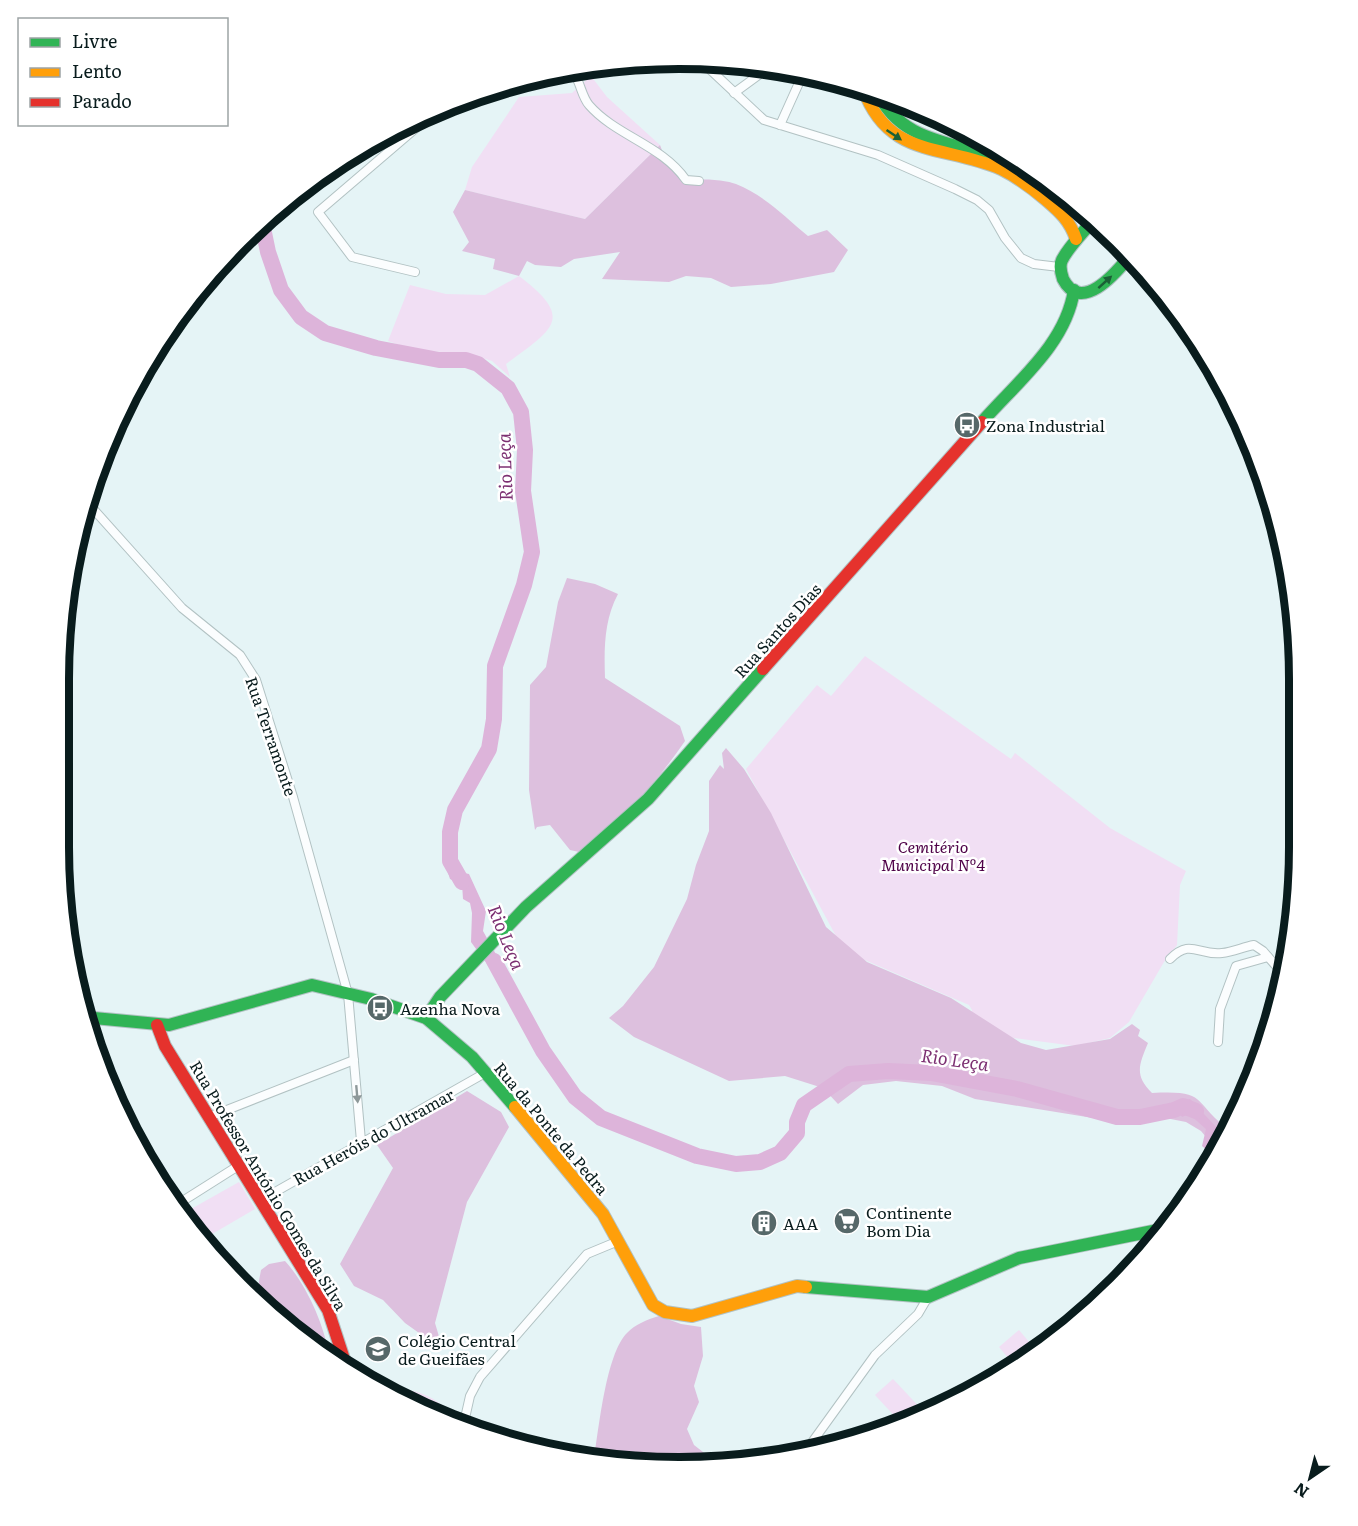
<svg xmlns="http://www.w3.org/2000/svg" width="1358" height="1526" font-family="Literata,serif">
	<style>
		.green { fill: #f1dff4 }
		.forest { fill: #ddc0de }
		.water { fill: #ddb4da }
		.lines { fill: none; stroke-linecap: round; stroke-linejoin: round }
		.river { stroke: #ddb4da; stroke-width: 16 }
		.street-casing { stroke: #b2c2c3; stroke-width: 10 }
		.fast-casing { stroke: #b2c2c3; stroke-width: 14 }
		.slow-casing { stroke: #b2c2c3; stroke-width: 14 }
		.jam-casing { stroke: #b2c2c3; stroke-width: 14 }
		.street { stroke: #fbfdfe; stroke-width: 8 }
		.fast { stroke: #30b455; stroke-width: 12 }
		.slow { stroke: #ff9f0a; stroke-width: 12 }
		.jam { stroke: #e5322d; stroke-width: 12 }
		.oneway { fill: #1b6036 }
		.oneway2 { fill: #8e9899 }
		.labels { text-anchor: middle; dominant-baseline: central; stroke-width: 5; stroke-linejoin: round; paint-order: stroke }
		.poi-label { font-size: 16px; fill: #091c1d; stroke: #fff; text-anchor: start }
		.street-label { font-size: 16px; fill: #091c1d; stroke: #fff }
		.park-label { font-size: 16px; font-style: italic; fill: #4e0047; stroke: #fff }
		.water-label { font-size: 18px; font-style: italic; fill: #7c3072; stroke: #fff }
		.rim { fill: none; stroke: #091c1d; stroke-width: 8 }
	</style>
	<rect width="100%" height="100%" fill="#e5f4f6"/>
	<g class="green">
		<polygon points="591,76 607,97 660,145 585,219 465,190 472,167 519,97 572,93"/>
		<path d="M 519,276 C 576,319 553,329 506,364 L 510,377 L 492,361 L 470,354 L 414,350 L 388,341 L 410,285 L 446,294 L 485,295 Z"/>
		<polygon points="865,656 1011,759 1015,753 1110,828 1186,871 1180,885 1177,945 1164,962 1129,1022 1110,1038 1075,1046 970,1032 972,1010 969,1005 844,951 746,769 817,685 831,696"/>
		<polygon points="239,1182 255,1209 207,1237 191,1209"/>
		<polygon points="1019,1330 1035,1349 1013,1364 999,1347"/>
		<polygon points="893,1379 926,1414 901,1423 875,1395"/>
		<path d="M 402,1390 C 421,1390 435,1399 450,1411 L 452,1424 C 439,1419 435,1411 424,1407 C 413,1402 404,1398 393,1392 Z"/>
	</g>
	<g class="forest">
		<path d="M 660,145 C 678,194 701,172 736,184 C 764,195 785,217 808,236 L 827,230 L 848,250 L 834,272 L 771,284 L 731,287 L 711,278 L 686,276 L 669,282 L 602,279 L 620,252 L 574,259 L 561,267 L 535,265 L 527,261 L 519,276 L 493,269 L 495,259 L 462,251 L 469,242 L 453,212 L 465,190 L 585,219 Z"/>
		<path d="M 567,578 L 595,584 L 618,594 C 604,620 604,649 605,678 L 680,726 L 685,741 C 657,782 620,824 579,852 L 570,850 L 550,825 L 537,827 L 535,830 L 529,790 L 530,685 L 546,667 L 558,602 Z"/>
		<path d="M 726,748 L 744,769 L 771,813 L 826,927 L 867,962 L 951,998 L 1021,1043 L 1046,1050 L 1110,1039 L 1132,1024 L 1140,1030 L 1138,1036 L 1148,1043 C 1139,1065 1134,1075 1152,1093 C 1209,1090 1191,1101 1230,1131 L 1217,1150 L 1201,1131 L 1186,1122 L 1145,1114 L 1122,1120 L 1093,1118 L 975,1099 L 942,1086 L 896,1081 L 863,1085 L 838,1104 L 823,1088 L 785,1076 L 729,1081 L 634,1037 L 609,1018 L 623,1006 L 654,967 L 687,899 L 696,865 L 709,831 L 709,781 L 720,765 L 724,769 L 722,753 Z"/>
		<polygon points="467,1091 501,1112 509,1127 467,1202 435,1323 443,1350 405,1323 383,1300 354,1286 340,1264 393,1168 377,1145"/>
		<polygon points="154,1168 164,1174 208,1250"/>
		<path d="M 285,1261 C 306,1284 324,1324 329,1355 C 307,1343 263,1316 259,1289 C 258,1283 260,1276 261,1270 L 269,1264 Z"/>
		<path d="M 659,1316 L 681,1324 L 701,1327 L 703,1356 L 694,1386 L 699,1402 L 687,1429 L 694,1445 L 721,1466 L 594,1458 C 599,1428 606,1354 627,1333 C 636,1324 646,1320 659,1316 Z"/>
	</g>
	<g class="water">
		<polygon points="453,861 459,872 469,874 486,911 483,931 508,976 500,982 471,942 472,913 470,903 463,899 462,884 450,879 446,866"/>
		<polygon points="1190,1099 1218,1129 1213,1134 1211,1141 1219,1149 1214,1156 1202,1146 1206,1129 1189,1114 1182,1117 1174,1103"/>
	</g>
	<g class="lines">
		<g class="river">
			<polyline points="262,223 268,252 281,290 301,317 325,333 376,348 439,360 466,360 478,364 508,388 521,412 525,450 523,491 532,552 524,585 495,666 494,719 489,749 455,810 450,832 450,861 462,882"/>
			<polyline points="494,961 543,1051 575,1097 601,1118 697,1156 736,1164 760,1162 780,1153 797,1133 797,1122 804,1105 849,1074 888,1071 931,1073 1017,1089 1117,1117 1140,1117 1174,1110 1183,1106 1196,1111"/>
		</g>
		<defs>
			<g id="street">
				<polyline points="702,62 764,120 878,155 955,189 977,200 989,210 1005,238 1021,258 1034,264 1059,267"/>
				<path d="M 581,69 L 577,79 C 581,87 583,98 589,105 C 616,136 662,145 686,180 L 699,181"/>
				<polyline points="734,93 771,66"/>
				<polyline points="780,125 803,74"/>
				<polyline points="415,272 352,257 318,212 436,111"/>
				<polyline points="87,502 182,608 240,655 256,680 293,797 348,994 361,1141"/>
				<path d="M 1170,959 C 1191,938 1198,956 1222,953 C 1233,952 1243,947 1254,945 L 1263,951 L 1284,975"/>
				<polyline points="1218,1042 1220,1009 1236,966 1268,957"/>
				<polyline points="209,1117 354,1060"/>
				<polyline points="261,1200 485,1073"/>
				<polyline points="178,1204 238,1166"/>
				<polyline points="463,1427 470,1396 480,1377 587,1254 616,1242"/>
				<polyline points="805,1452 875,1355 918,1314 928,1297"/>
			</g>
			<g id="fast">
				<path d="M 877,91 C 902,148 966,141 1015,165 C 1041,178 1059,203 1088,213"/>
				<path d="M 1094,219 C 1084,232 1069,246 1062,260 C 1059,266 1061,273 1063,279 C 1081,314 1115,274 1129,257"/>
				<path d="M 982,422 C 1017,382 1066,344 1074,290"/>
				<polyline points="83,1017 169,1025 312,985 371,999 426,1018 472,1057 515,1107"/>
				<polyline points="426,1018 440,997 526,907 648,799 763,669"/>
				<polyline points="806,1287 928,1297 1019,1258 1168,1228"/>
			</g>
			<g id="slow">
				<path d="M 863,88 C 888,159 943,144 1001,169 C 1017,177 1032,188 1046,200 C 1060,212 1070,221 1076,239"/>
				<polyline points="515,1107 603,1214 653,1305 665,1312 692,1316 797,1286 806,1287"/>
			</g>
			<g id="jam">
				<polyline points="763,669 982,422"/>
				<polyline points="157,1025 165,1046 328,1310 346,1365"/>
			</g>
		</defs>
		<use href="#street" class="street-casing"/>
		<use href="#fast" class="fast-casing"/>
		<use href="#slow" class="slow-casing"/>
		<use href="#jam" class="jam-casing"/>
		<use href="#street" class="street"/>
		<use href="#fast" class="fast"/>
		<use href="#slow" class="slow"/>
		<use href="#jam" class="jam"/>
	</g>
	<defs><path id="oneway-solid" d="M-6-.8H1V-3.2L6.5 0L1 3.2V.8H-6Z" transform="scale(1.5)"/></defs>
	<g class="oneway">
		<use href="#oneway-solid" transform="translate(894 135) rotate(34)"/>
		<use href="#oneway-solid" transform="translate(1105 282) rotate(-42)"/>
	</g>
	<use class="oneway2" href="#oneway-solid" transform="translate(357 1094) rotate(85)"/>
	<defs>
		<symbol id="bus-disc" viewBox="-11 -11 22 22"><circle r="9.5" fill="#566869" stroke="#fff"/><path d="M-5-6H5V4H4V6H2V4H-2V6H-4V4H-5ZM-3.5-4V0h7V-4ZM-3.5 1.2v1.5H-2V1.2ZM2 1.2v1.5H3.5V1.2Z" fill="#fff"/></symbol>
		<symbol id="supermarket-disc" viewBox="-11 -11 22 22"><circle r="9.5" fill="#566869" stroke="#fff"/><path d="M-6-5.5h2.5l.6 2H6L4.5 2H-2.5L-4.4-4H-6ZM-1.5 3.2a1.3 1.3 0 1 0 .1 0ZM3 3.2a1.3 1.3 0 1 0 .1 0Z" fill="#fff"/></symbol>
		<symbol id="building-disc" viewBox="-11 -11 22 22"><circle r="9.5" fill="#566869" stroke="#fff"/><path d="M-4-6H4V6H1V3H-1V6H-4ZM-2.5-4.3h1.7v1.8h-1.7ZM.8-4.3h1.7v1.8H.8ZM-2.5-1h1.7V.8h-1.7ZM.8-1h1.7V.8H.8Z" fill="#fff"/></symbol>
		<symbol id="school-disc" viewBox="-11 -11 22 22"><circle r="9.5" fill="#566869" stroke="#fff"/><path d="M0-5L7-2L0 1L-7-2ZM-4 1L0 2.5L4 1V4Q0 6-4 4Z" fill="#fff"/></symbol>
	</defs>
	<g fill-rule="evenodd">
		<use href="#bus-disc" x="952" y="410" width="30" height="30"/>
		<use href="#bus-disc" x="365" y="993" width="30" height="30"/>
		<use href="#supermarket-disc" x="832" y="1206" width="30" height="30"/>
		<use href="#building-disc" x="749" y="1208" width="30" height="30"/>
		<use href="#school-disc" x="363" y="1334" width="30" height="30"/>
	</g>
	<g class="labels">
		<g class="poi-label">
			<text x="986" y="425">Zona Industrial</text>
			<text x="400" y="1008">Azenha Nova</text>
			<text x="866" y="1212">Continente<tspan x="866" dy="18">Bom Dia</tspan></text>
			<text x="783" y="1223">AAA</text>
			<text x="398" y="1340">Colégio Central<tspan x="398" dy="18">de Gueifães</tspan></text>
		</g>
		<g class="street-label">
			<text transform="translate(777 630) rotate(-48)">Rua Santos Dias</text>
			<text transform="translate(272 736) rotate(71)">Rua Terramonte</text>
			<text transform="translate(552 1128) rotate(50)">Rua da Ponte da Pedra</text>
			<text transform="translate(373 1136) rotate(-29)">Rua Heróis do Ultramar</text>
			<text transform="translate(269 1185) rotate(59)">Rua Professor António Gomes da Silva</text>
		</g>
		<g class="park-label">
			<text x="933" y="846">Cemitério<tspan x="933" dy="18">Municipal Nº4</tspan></text>
		</g>
		<g class="water-label">
			<text transform="translate(504 467) rotate(-92)">Rio Leça</text>
			<text transform="translate(507 937) rotate(68)">Rio Leça</text>
			<text transform="translate(955 1059) rotate(8)">Rio Leça</text>
		</g>
	</g>
	<path d="M0 0H1358V1526H0ZM679 69H679A610 610 0 0 1 1289 679V847A610 610 0 0 1 679 1457H679A610 610 0 0 1 69 847V679A610 610 0 0 1 679 69Z" fill="#fff" fill-rule="evenodd"/>
	<path class="rim" d="M679 69H679A610 610 0 0 1 1289 679V847A610 610 0 0 1 679 1457H679A610 610 0 0 1 69 847V679A610 610 0 0 1 679 69Z"/>
	<rect x="18" y="18" width="210" height="108" fill="#ffffff" stroke="#9da4a5" stroke-width="1.5"/>
	<rect x="30" y="38" width="30" height="9" fill="#30b455" stroke="#9da4a5" stroke-width="1.5"/>
	<text x="72" y="48" font-size="18" fill="#091c1d">Livre</text>
	<rect x="30" y="68" width="30" height="9" fill="#ff9f0a" stroke="#9da4a5" stroke-width="1.5"/>
	<text x="72" y="78" font-size="18" fill="#091c1d">Lento</text>
	<rect x="30" y="98" width="30" height="9" fill="#e5322d" stroke="#9da4a5" stroke-width="1.5"/>
	<text x="72" y="108" font-size="18" fill="#091c1d">Parado</text>
	<g transform="translate(1310 1478) rotate(215)" stroke="#ffffff" stroke-width="4.5" paint-order="stroke">
	<path d="M0-4.5L10 22L0 15L-10 22Z" fill="#091c1d"/>
	<text y="-9" font-size="16" font-weight="bold" text-anchor="middle" fill="#091c1d">N</text>
	</g>
</svg>
